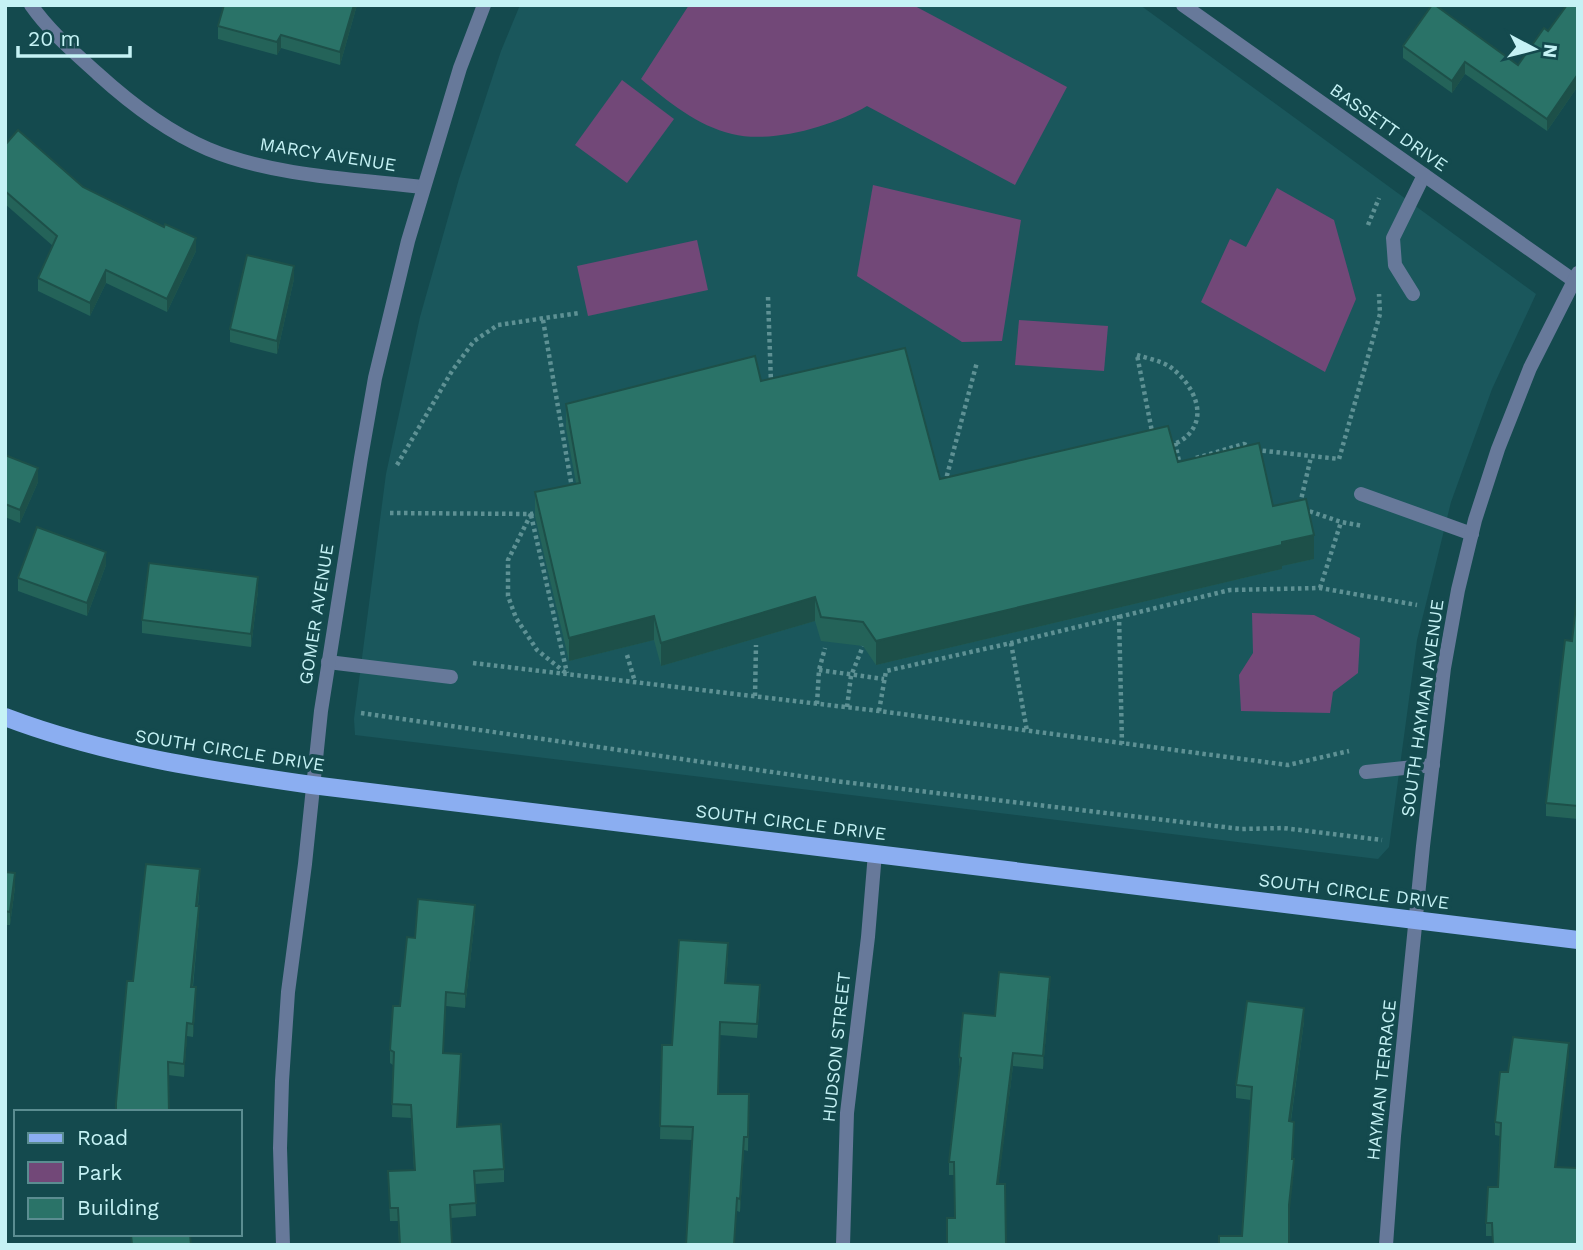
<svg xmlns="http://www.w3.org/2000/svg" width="1583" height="1250" font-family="'Work Sans',sans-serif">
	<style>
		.built { fill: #1a575c }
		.green { fill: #724878 }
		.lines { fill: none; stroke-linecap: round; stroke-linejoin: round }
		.path { stroke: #5e9194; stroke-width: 4.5; stroke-dasharray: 3.5 3.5; stroke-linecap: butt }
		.lane { stroke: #67799a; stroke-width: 14 }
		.street { stroke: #67799a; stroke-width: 14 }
		.primary { stroke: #8baef1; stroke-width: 18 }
		.wall { fill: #246359 }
		.shaded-wall { fill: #1d5049 }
		.building { fill: #2a7368; stroke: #1d5049; stroke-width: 2 }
		.labels { text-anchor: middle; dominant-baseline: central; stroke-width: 7; stroke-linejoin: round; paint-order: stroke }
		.street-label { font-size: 18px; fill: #c5f2f5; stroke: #144a4e }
	</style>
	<rect width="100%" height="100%" fill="#144a4e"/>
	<polygon class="built" points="520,5 1140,5 1536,294 1492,389 1451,502 1417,640 1389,847 1378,859 355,735 354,719 386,474 420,317 459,179 501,51"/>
	<g class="green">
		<path d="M 689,5 L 913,5 L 1067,87 L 1015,185 L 867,106 C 833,126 772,144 732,134 C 698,126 667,101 641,79 Z"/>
		<polygon points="622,80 674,119 627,183 575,145"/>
		<polygon points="873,185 1021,220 1002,341 962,342 857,276"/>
		<polygon points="1277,188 1334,220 1356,299 1325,372 1201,302 1230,239 1246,247"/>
		<polygon points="697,240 708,290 588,316 577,266"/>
		<polygon points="1019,320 1108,326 1104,371 1015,365"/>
		<polygon points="1252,613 1314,615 1360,638 1358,673 1333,692 1330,713 1241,711 1239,675 1253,653"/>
	</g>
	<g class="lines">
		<g class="path">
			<polyline points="1368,225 1379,198"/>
			<polyline points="768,297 771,383"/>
			<polyline points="543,320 572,488"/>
			<path d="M 1137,355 C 1147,358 1160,361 1169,366 C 1193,383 1212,419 1182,440 C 1174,445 1164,448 1156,452 Z"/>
			<polyline points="1175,443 1180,466"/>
			<polyline points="1196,458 1244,444 1256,450 1339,459 1380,314 1379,294"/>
			<polyline points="397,465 452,371 474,341 498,325 579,313"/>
			<polyline points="945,483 977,362"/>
			<polyline points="1300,504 1311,457"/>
			<polyline points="1303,509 1341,522 1363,526"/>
			<polyline points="390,513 531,514 541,511"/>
			<polyline points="531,514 508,560 508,596 516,618 537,650 567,674"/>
			<polyline points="531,515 567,673"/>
			<polyline points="1320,588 1341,522"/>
			<polyline points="1119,615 1122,744"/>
			<polyline points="1011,643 1027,731"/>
			<polyline points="627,655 635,682"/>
			<polyline points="473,663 879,711 1288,765 1349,751"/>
			<polyline points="819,670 884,679"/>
			<polyline points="755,696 756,645"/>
			<polyline points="817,704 819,670 825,648"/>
			<polyline points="847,707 851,676 863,646"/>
			<polyline points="879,711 886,671 1011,643 1230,590 1320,588 1417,605"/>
			<polyline points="361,713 835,781 1241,829 1283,828 1382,840"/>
		</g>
		<g class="lane">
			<polyline points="1413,294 1395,265 1393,238 1424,175"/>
			<polyline points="1361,494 1472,534"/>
			<polyline points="328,662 451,677"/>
			<polyline points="1366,772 1433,765"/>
		</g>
		<g class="street">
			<path d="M 31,5 C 49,31 75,53 98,74 C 131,104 166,131 208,149 C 272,176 353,179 423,187"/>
			<polyline points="1183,5 1573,280"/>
			<polyline points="283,1245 280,1148 282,1081 288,992 305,864 321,711 361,458 375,378 408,241 460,68 484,5"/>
			<polyline points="843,1245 847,1113 868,937 875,853"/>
			<polyline points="1386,1245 1394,1136 1423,846 1444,668 1458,590 1475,520 1498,449 1530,368 1578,273"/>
		</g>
		<path class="primary" d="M 5,717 C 105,755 208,770 312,785 L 1578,940"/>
	</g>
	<g class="wall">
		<polygon points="357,5 340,65 281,48 277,55 218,39 218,26"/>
		<polygon points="1578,5 1578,86 1547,131 1465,74 1452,93 1403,58 1403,46 1518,65 1548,31"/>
		<polygon points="5,145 196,251 167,312 106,283 90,316 38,291 38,278 53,246 5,204"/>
		<polygon points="294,279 277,354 230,342 230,329"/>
		<polygon points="761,381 940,479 1178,462 1273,506 1314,559 1282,566 1282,569 876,665 863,646 821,641 815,621 661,666 654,640 569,661 535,516 535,492 576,483 566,428 566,404"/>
		<polygon points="5,455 38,482 20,523 5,517"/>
		<polygon points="106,565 87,616 18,591 18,578"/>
		<polygon points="1578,588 1578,819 1546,816 1546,803 1572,641"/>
		<polygon points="258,591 251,647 142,633 142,620"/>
		<polygon points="5,872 15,887 10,925 5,925"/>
		<polygon points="200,882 198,906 199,919 193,987 196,1000 193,1037 187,1036 184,1077 168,1075 133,981"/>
		<polygon points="475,918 465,1008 446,1006 443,1053 461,1067 457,1127 504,1169 504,1182 475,1184 476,1216 451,1218 452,1245 399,1245 398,1221 390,1221 388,1171 414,1170 411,1118 392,1117 393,1065 390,1063 390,1050 415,938"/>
		<polygon points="728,956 726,983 760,998 757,1038 720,1035 718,1094 749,1094 748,1151 744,1150 740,1212 737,1211 692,1140 660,1139 662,1045 672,1045"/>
		<polygon points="1050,990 1043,1069 1013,1066 998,1184 955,1218 954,1175 949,1175 949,1162 960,1071 959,1071 959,1057 995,1016"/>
		<polygon points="1304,1021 1291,1121 1294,1135 1292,1159 1294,1172 1242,1236 1251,1100 1236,1098 1236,1085"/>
		<polygon points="1569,1056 1492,1236 1486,1236 1486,1223 1498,1187 1500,1136 1495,1135 1495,1122 1508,1072"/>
	</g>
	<g class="shaded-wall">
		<polygon points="354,5 357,5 340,65 340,52"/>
		<polygon points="281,35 281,48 277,55 277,42"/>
		<polygon points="1465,62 1465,74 1452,93 1452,81"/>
		<polygon points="1578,74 1578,86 1547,131 1547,119"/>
		<polygon points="196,238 196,251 167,312 167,299"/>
		<polygon points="294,266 294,279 277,354 277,341"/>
		<polygon points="106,270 106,283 90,316 90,303"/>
		<polygon points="38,468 38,482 20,523 20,510"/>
		<polygon points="1314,535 1314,559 1282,566 1282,569 876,665 876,641"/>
		<polygon points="106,552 106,565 87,616 87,603"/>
		<polygon points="258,577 258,591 251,647 251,634"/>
		<polygon points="815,597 815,621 661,666 661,643"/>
		<polygon points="654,616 654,640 569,661 569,638"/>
		<polygon points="200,869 200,882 196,919 196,906"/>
		<polygon points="15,873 15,887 10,925 10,912"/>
		<polygon points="475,905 475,918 465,1008 465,994"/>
		<polygon points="199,906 199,919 191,1000 191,987"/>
		<polygon points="1050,977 1050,990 1043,1069 1043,1056"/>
		<polygon points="196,987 196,1000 193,1037 193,1024"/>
		<polygon points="1304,1008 1304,1021 1289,1134 1289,1121"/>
		<polygon points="187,1023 187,1036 184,1077 184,1064"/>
		<polygon points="1569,1043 1569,1056 1555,1180 1555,1167"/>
		<polygon points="1013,1053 1013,1066 997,1197 997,1184"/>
		<polygon points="744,1137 744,1150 740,1212 740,1199"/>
		<polygon points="1294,1159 1294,1172 1289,1218 1289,1205"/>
	</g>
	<g class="building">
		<polygon points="224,5 354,5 340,52 281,35 277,42 218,26"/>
		<polygon points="1432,5 1435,5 1518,65 1544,28 1548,31 1567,5 1578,5 1578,74 1547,119 1465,62 1452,81 1403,46"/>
		<polygon points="18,130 83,187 164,227 165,224 196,238 167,299 106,270 90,303 38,278 57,236 5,191 5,145"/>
		<polygon points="247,255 294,266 277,341 230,329"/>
		<polygon points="905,348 940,479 1168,426 1178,462 1259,443 1273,506 1306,499 1314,535 1282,542 1282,545 876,641 863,622 821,617 815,597 661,643 654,616 569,638 535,492 580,483 566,404 755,356 761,381"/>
		<polygon points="5,455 38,468 20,510 5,504"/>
		<polygon points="37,527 106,552 87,603 18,578"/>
		<polygon points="149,563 258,577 251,634 142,620"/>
		<polygon points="1578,588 1578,806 1546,803 1565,640 1572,641"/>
		<polygon points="146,864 200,869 196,906 199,906 191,987 196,987 193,1024 187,1023 184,1064 168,1062 169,1112 116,1112 116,1103 127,981 133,981"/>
		<polygon points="5,872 15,873 10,912 5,911"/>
		<polygon points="418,899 475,905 465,994 446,992 443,1053 461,1054 457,1127 501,1124 504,1169 474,1171 476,1203 450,1205 452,1245 400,1245 398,1208 390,1208 388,1171 415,1170 411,1105 392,1104 394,1052 390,1050 393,1006 400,1006 407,937 415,938"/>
		<polygon points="679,940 728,943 725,983 760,985 757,1024 720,1022 718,1094 749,1094 748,1137 744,1137 740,1199 737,1198 734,1245 686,1245 693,1127 660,1126 662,1045 672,1045"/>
		<polygon points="999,972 1050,977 1043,1056 1013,1053 997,1184 1005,1184 1006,1245 947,1245 947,1218 955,1218 954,1162 949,1162 961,1058 959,1057 963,1013 995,1016"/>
		<polygon points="1247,1001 1304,1008 1289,1121 1294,1122 1292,1159 1294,1159 1289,1205 1289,1245 1219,1245 1219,1236 1242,1236 1252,1087 1236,1085"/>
		<polygon points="1513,1037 1569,1043 1555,1167 1578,1168 1578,1245 1493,1245 1492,1223 1486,1223 1488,1187 1498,1187 1501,1123 1495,1122 1500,1072 1508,1072"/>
		<polygon points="131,1234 190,1234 191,1245 132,1245"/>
	</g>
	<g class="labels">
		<g class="street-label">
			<text transform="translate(1389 127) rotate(35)">BASSETT DRIVE</text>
			<text transform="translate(328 154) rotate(9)">MARCY AVENUE</text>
			<text transform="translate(316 614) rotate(-81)">GOMER AVENUE</text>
			<text transform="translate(1422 708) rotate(-82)">SOUTH HAYMAN AVENUE</text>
			<text transform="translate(230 750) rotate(9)">SOUTH CIRCLE DRIVE</text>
			<text transform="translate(791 822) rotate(7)">SOUTH CIRCLE DRIVE</text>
			<text transform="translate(1354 891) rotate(7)">SOUTH CIRCLE DRIVE</text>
			<text transform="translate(836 1047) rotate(-84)">HUDSON STREET</text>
			<text transform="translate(1381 1080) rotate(-84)">HAYMAN TERRACE</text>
		</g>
	</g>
	<rect width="1583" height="1250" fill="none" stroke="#c5f2f5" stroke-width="14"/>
	<rect x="14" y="1110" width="228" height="126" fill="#144a4e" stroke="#5b8d91" stroke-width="2"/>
	<rect x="28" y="1133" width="35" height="10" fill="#8baef1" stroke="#5b8d91" stroke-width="2"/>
	<text x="77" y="1145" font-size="21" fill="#c5f2f5">Road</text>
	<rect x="28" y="1162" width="35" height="21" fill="#724878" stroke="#5b8d91" stroke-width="2"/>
	<text x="77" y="1180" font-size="21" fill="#c5f2f5">Park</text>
	<rect x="28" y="1198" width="35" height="21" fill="#2a7368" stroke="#5b8d91" stroke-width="2"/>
	<text x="77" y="1215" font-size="21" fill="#c5f2f5">Building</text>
	<g transform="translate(1534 49) rotate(97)" stroke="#144a4e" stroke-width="5" paint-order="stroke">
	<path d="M0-5L12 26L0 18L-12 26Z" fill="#c5f2f5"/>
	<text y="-10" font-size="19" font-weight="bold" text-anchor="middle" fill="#c5f2f5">N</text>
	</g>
	<path d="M18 46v10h112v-10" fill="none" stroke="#c5f2f5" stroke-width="3.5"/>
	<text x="28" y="46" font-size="21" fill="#c5f2f5" stroke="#144a4e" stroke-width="5" paint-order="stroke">20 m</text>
</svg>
